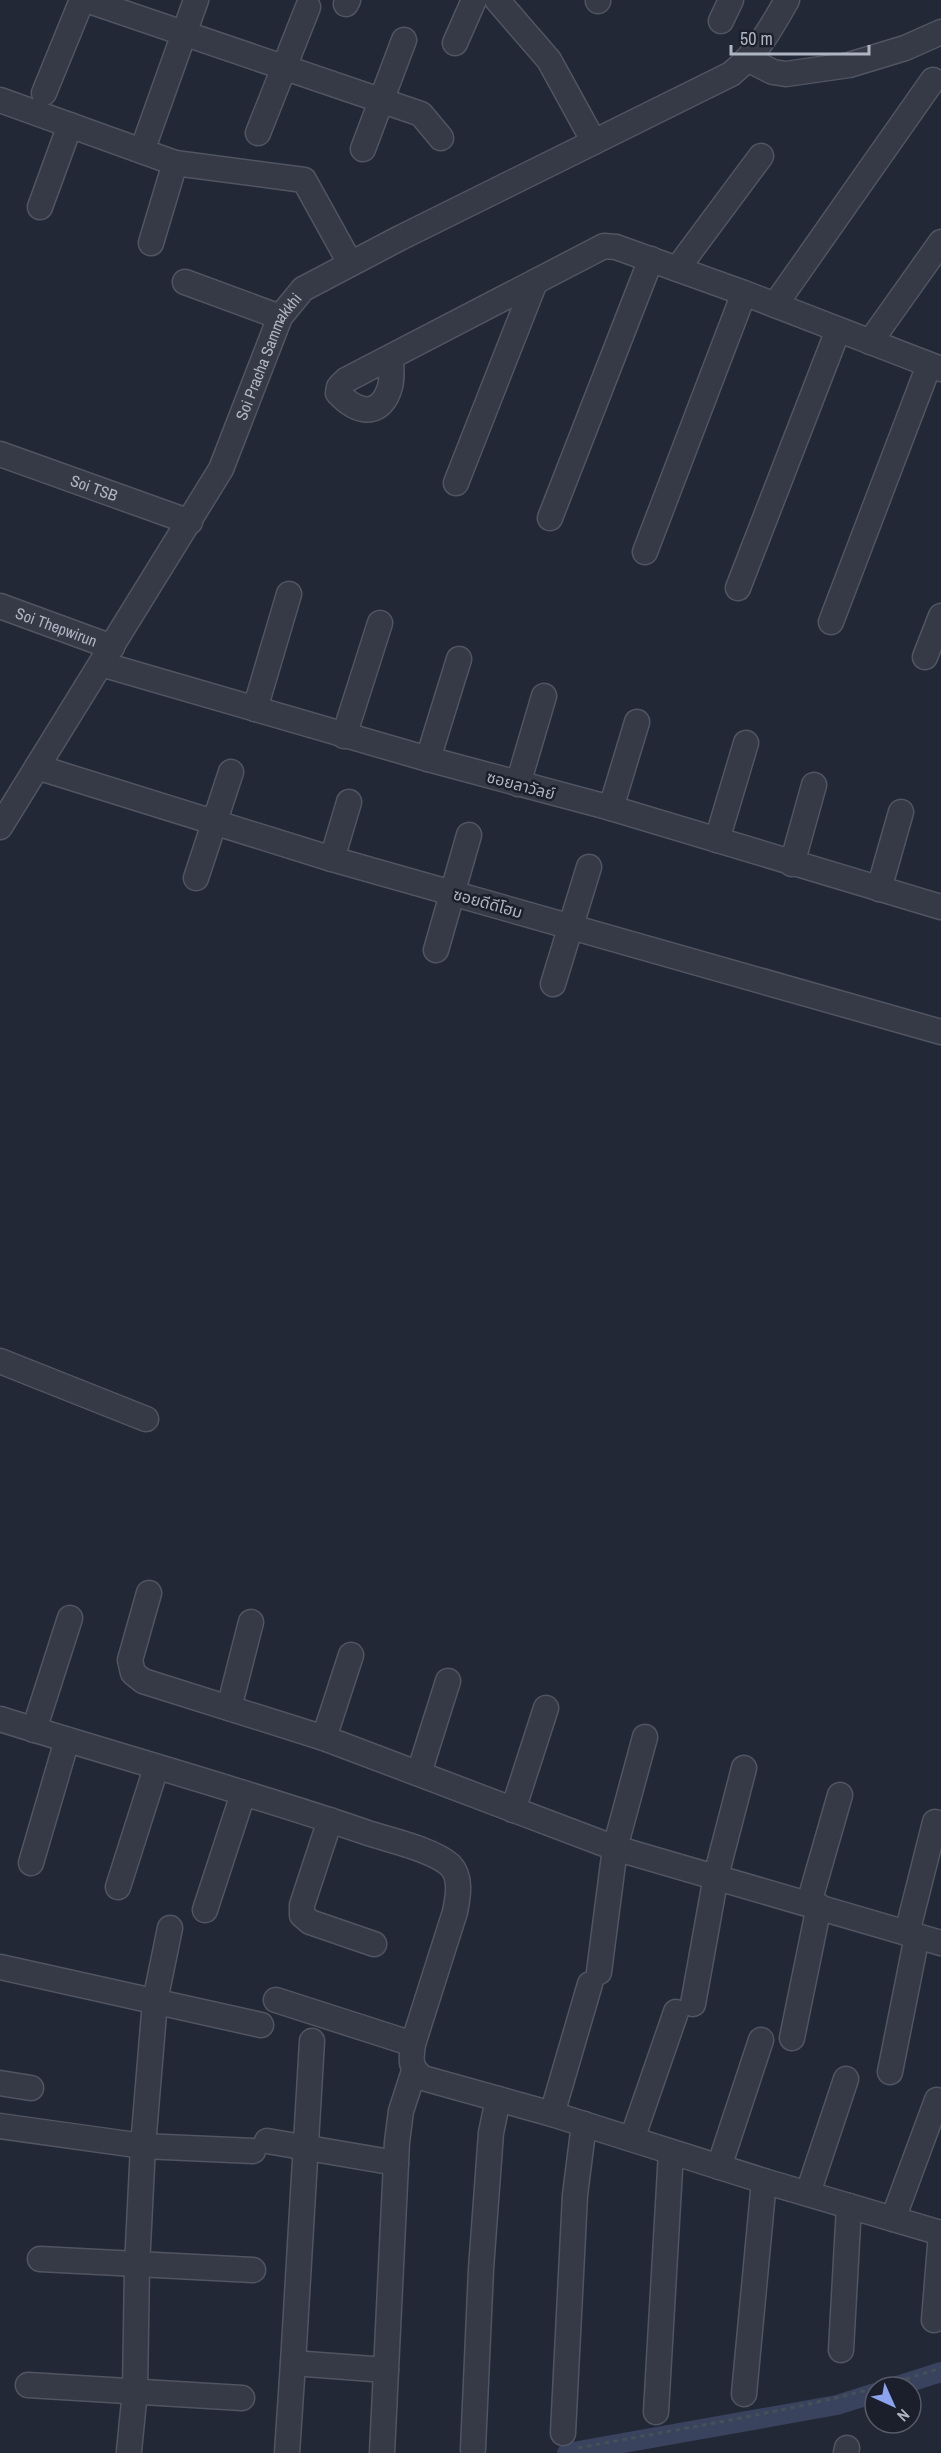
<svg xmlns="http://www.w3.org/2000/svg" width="941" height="2453" font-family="'Archivo Narrow','Noto Sans Thai',sans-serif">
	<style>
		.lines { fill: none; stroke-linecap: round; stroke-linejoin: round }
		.canal { stroke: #39435e; stroke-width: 20 }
		.minor-casing { stroke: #505561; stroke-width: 27 }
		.path { stroke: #445156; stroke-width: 3; stroke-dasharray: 4.5 4.5; stroke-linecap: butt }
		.minor { stroke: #363a47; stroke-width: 24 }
		.labels { text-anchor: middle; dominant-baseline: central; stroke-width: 5; stroke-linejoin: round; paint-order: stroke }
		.street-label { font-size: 16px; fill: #b0b5c3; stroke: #1b1f2b }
	</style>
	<rect width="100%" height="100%" fill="#232836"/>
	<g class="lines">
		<g class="canal">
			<polyline points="894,2387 941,2372"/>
			<polyline points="567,2453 837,2405 875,2393"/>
		</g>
		<defs>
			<g id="minor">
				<polyline points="86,0 421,114 441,138"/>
				<polyline points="497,0 549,60 594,142"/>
				<polyline points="598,1 598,0"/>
				<polyline points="346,4 348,0"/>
				<polyline points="721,21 731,0"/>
				<polyline points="455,43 474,0"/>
				<polyline points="749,60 773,72 786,74 849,65 905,48 941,32"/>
				<polyline points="44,93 82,0"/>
				<polyline points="0,100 175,163 304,180 350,263"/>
				<polyline points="258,133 308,7"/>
				<polyline points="363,149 404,40"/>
				<polyline points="142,151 196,0"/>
				<polyline points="40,207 70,125"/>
				<polyline points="151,243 175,163"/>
				<polyline points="677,269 761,156"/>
				<polyline points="185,282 280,317"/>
				<polyline points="775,305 933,80"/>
				<polyline points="870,342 941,242"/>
				<path d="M 391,357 C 391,368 393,380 389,390 C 378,420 355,411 338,393 L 339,387 L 346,380 L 604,246 L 616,247 L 744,293 L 941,369"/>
				<path id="s1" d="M 0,454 L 190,522"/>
				<polyline points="456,483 535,282"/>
				<polyline points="550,518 651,259"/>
				<polyline points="645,552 744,293"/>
				<polyline points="738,588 838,330"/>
				<path id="s2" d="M 0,606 L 112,647"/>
				<polyline points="831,622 929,365"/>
				<polyline points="925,657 941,616"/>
				<polyline points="101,664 428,759 611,808 941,907"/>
				<polyline points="255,709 289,594"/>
				<polyline points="344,736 380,623"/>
				<polyline points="428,759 459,659"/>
				<polyline points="37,767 332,859 941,1032"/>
				<polyline points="518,784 544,696"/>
				<polyline points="611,808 637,722"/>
				<path id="s3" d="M 0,827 L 221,469 L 280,317 L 303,289 L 400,238 L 731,74 C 758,52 770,30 787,0"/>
				<polyline points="717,840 746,743"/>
				<polyline points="332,859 349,802"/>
				<polyline points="792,864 814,785"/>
				<polyline points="196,878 231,772"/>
				<polyline points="879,889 901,812"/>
				<polyline points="436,950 469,835"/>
				<polyline points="553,984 589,867"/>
				<polyline points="0,1361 146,1419"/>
				<polyline points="149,1593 130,1660 133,1673 143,1681 324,1738 615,1848 941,1943"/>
				<polyline points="229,1708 251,1622"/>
				<path d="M 0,1719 C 121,1757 245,1791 365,1832 C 388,1840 432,1849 450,1865 C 462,1877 458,1897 455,1912 L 413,2044 C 411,2060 409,2067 423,2078 L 552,2114 L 764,2181 L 941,2233"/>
				<polyline points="34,1730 70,1618"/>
				<polyline points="324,1738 351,1655"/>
				<polyline points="419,1773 448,1681"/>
				<polyline points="513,1810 546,1708"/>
				<polyline points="330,1820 302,1905 302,1915 310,1922 374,1944"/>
				<polyline points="31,1863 67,1740"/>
				<polyline points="118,1887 156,1768"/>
				<polyline points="809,1903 840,1795"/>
				<polyline points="205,1910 243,1794"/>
				<polyline points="907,1933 935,1822"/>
				<polyline points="0,1967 261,2025"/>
				<polyline points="599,1972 615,1848 645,1737"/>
				<polyline points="276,2000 413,2044"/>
				<polyline points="693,2004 716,1876 744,1768"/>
				<polyline points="792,2038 819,1906"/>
				<polyline points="312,2041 293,2363 386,2370"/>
				<polyline points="890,2072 917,1936"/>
				<polyline points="0,2083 31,2088"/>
				<polyline points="552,2114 590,1984"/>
				<polyline points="0,2126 143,2146 253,2151"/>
				<polyline points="632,2139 676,2012"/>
				<polyline points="267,2141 396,2163"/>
				<polyline points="719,2167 761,2040"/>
				<polyline points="808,2193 846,2079"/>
				<polyline points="893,2219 937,2100"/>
				<polyline points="40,2259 253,2270"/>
				<polyline points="934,2320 941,2233"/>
				<polyline points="841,2350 849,2206"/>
				<polyline points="28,2385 242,2398"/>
				<polyline points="744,2394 764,2181"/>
				<polyline points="656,2412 671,2152"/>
				<polyline points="563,2433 575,2195 584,2124"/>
				<polyline points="473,2449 481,2269 491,2133 498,2099"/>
				<polyline points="129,2451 135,2391 137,2266 143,2146 155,2001 170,1928"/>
				<polyline points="287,2453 293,2363"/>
				<polyline points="382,2453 397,2142 401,2111 414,2071"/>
				<polyline points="846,2453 847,2448"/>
			</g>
		</defs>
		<use href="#minor" class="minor-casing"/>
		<g class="path">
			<polyline points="880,2387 941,2368"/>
			<path d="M 578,2448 C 678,2429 777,2414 875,2388"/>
		</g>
		<use href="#minor" class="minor"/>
	</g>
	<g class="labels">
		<g class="street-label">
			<text stroke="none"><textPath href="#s3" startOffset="543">Soi Pracha Sammakkhi</textPath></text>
			<text stroke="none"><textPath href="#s1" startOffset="100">Soi TSB</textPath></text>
			<text stroke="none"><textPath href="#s2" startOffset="60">Soi Thepwirun</textPath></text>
			<text transform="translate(521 785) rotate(15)">ซอยลาวัลย์</text>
			<text transform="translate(488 903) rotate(16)">ซอยดีดีโฮม</text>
		</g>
	</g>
	<g transform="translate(893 2405) rotate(135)"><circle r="28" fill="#1b1f2b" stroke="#575b68" stroke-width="1.5"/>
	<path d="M0-4.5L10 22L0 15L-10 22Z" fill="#8ca3ed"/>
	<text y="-9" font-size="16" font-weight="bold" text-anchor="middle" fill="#b0b5c3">N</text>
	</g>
	<path d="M731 45v9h138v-9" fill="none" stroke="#b0b5c3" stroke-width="3"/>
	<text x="740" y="45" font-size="18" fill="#b0b5c3" stroke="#1b1f2b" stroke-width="4.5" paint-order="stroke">50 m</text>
</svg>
